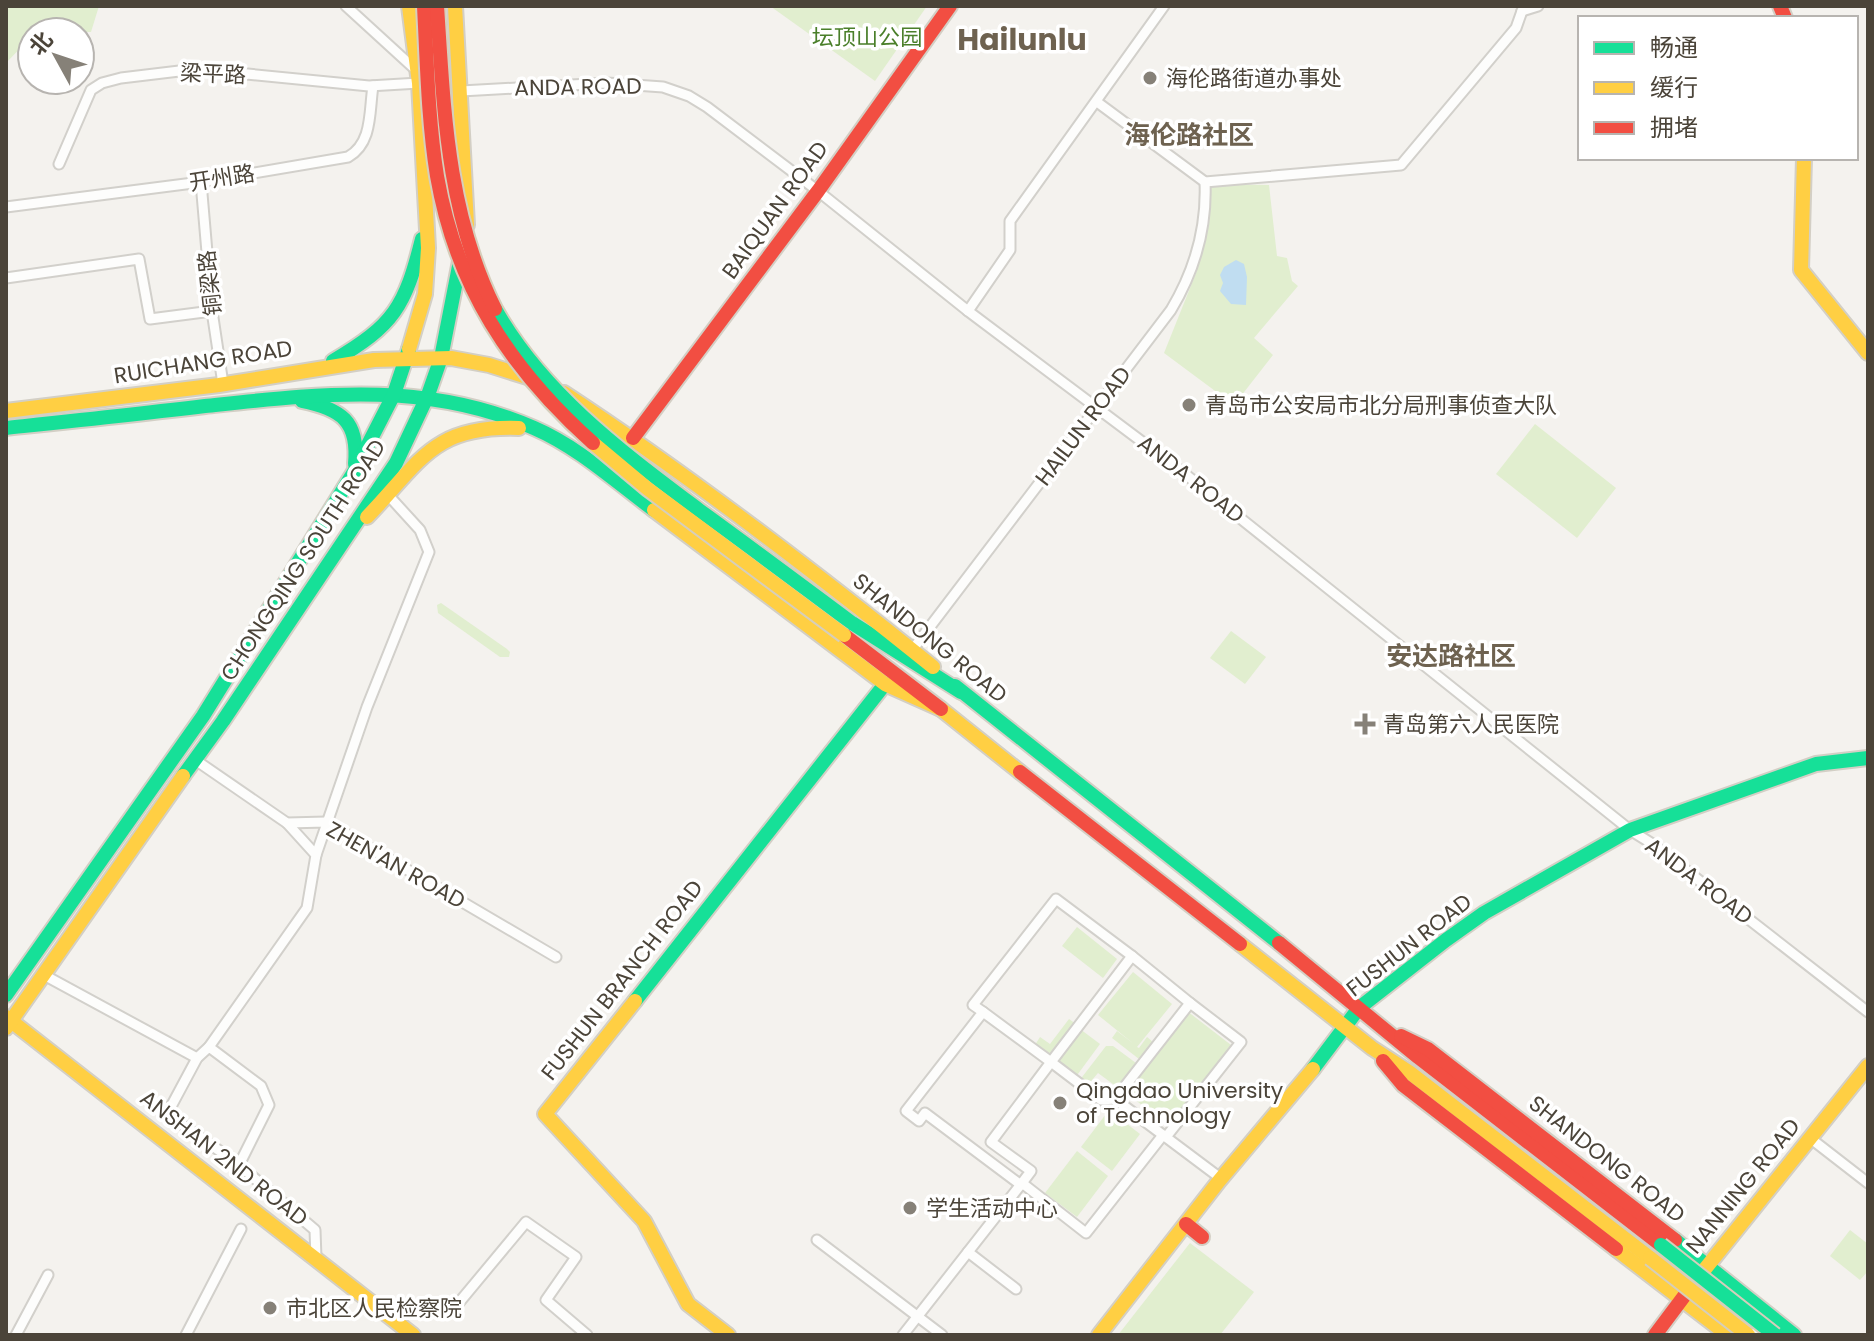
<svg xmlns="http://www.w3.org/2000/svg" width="1874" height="1341" font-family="Poppins,'Noto Sans SC',sans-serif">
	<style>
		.green { fill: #e1eecf }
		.water { fill: #c0ddf1 }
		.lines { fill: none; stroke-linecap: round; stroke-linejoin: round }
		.street-casing { stroke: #d2d0cb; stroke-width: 13 }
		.fast-casing { stroke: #d3cfc5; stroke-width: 18 }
		.slow-casing { stroke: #d3cfc5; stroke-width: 18 }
		.jam-casing { stroke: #d3cfc5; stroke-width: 18 }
		.street { stroke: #fdfdfc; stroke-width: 9 }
		.fast { stroke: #16e098; stroke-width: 14 }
		.slow { stroke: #ffcf43; stroke-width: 14 }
		.jam { stroke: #f24e42; stroke-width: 14 }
		.fast-bridge-casing { stroke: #d6cebb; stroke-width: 18; stroke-linecap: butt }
		.slow-bridge-casing { stroke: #d6cebb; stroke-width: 18; stroke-linecap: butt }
		.jam-bridge-casing { stroke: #d6cebb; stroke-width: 18; stroke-linecap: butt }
		.fast-bridge { stroke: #16e098; stroke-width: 14 }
		.slow-bridge { stroke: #ffcf43; stroke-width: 14 }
		.jam-bridge { stroke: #f24e42; stroke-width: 14 }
		.poi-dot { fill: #868178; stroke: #fff; stroke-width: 3 }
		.labels { text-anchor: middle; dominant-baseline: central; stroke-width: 7; stroke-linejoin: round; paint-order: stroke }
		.park-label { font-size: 22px; fill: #4a7f2a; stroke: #fff }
		.street-label { font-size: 22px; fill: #4b4439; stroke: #fff }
		.poi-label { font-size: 22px; fill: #4b4439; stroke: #fff; text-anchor: start }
		.quarter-label { font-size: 26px; font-weight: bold; fill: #6e6250; stroke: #fff }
		.district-label { font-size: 30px; font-weight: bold; fill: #6e6250; stroke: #fff }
	</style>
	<rect width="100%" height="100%" fill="#f4f2ee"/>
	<g class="green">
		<polygon points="6,6 99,6 91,32 32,32 32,38 29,39 6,63"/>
		<polygon points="770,6 927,6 875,81"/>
		<polygon points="1211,184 1269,185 1277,256 1287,258 1292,281 1298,286 1254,338 1273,355 1234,405 1164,353 1196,273 1209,225"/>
		<polygon points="1535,424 1616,488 1577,538 1496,474"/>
		<polygon points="441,603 507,649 510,652 509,657 500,657 438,613 437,605"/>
		<polygon points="1231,631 1266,657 1245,684 1210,658"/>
		<polygon points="1077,927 1117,959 1103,978 1062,946"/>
		<polygon points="1133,972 1172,1004 1137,1047 1139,1048 1147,1037 1153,1042 1139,1059 1112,1038 1117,1031 1134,1044 1098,1015"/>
		<polygon points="1187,1011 1231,1045 1168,1125 1125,1092"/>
		<polygon points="1069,1019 1076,1024 1051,1057 1035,1045 1040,1037 1050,1044"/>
		<polygon points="1080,1029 1100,1044 1075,1078 1054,1063"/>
		<polygon points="1106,1046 1113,1046 1136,1063 1117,1087 1098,1073 1086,1087 1079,1081"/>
		<polygon points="1109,1110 1140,1134 1112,1171 1081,1147"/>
		<polygon points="1077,1151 1108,1176 1077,1217 1045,1193"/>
		<polygon points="1850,1230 1868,1244 1868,1271 1860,1280 1830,1256"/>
		<polygon points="1190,1243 1254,1292 1220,1335 1118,1335"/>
	</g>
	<polygon class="water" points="1236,260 1244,264 1247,277 1246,305 1231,304 1220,291 1223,283 1220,275 1224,267"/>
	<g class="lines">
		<defs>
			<g id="street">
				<polyline points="346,6 416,70"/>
				<polyline points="1522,11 1538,6"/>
				<polyline points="461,91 607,83 663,87 689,96 707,107 818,191 968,311 1185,474 1630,830 1651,843 1868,1012"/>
				<polyline points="1097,102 1205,182 1401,165 1516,28 1522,11"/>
				<polyline points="59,164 91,90 102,83 121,78 196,69 369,86 419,83"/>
				<polyline points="201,182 212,311 223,384"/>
				<path d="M 6,207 L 201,182 L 348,157 C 373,143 369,111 373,86"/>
				<polyline points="6,278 139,259 150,319 212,311"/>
				<polyline points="968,311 1010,250 1010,221 1164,6"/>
				<path d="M 913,649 L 1171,310 C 1195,270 1207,228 1205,182"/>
				<polyline points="194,759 287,823 326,822 556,957"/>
				<polyline points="316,855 367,707 429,552 420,530 389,496"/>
				<polyline points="44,975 197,1058"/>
				<polyline points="983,1012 1051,1062 991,1142 1031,1171 1022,1183 1086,1233 1163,1135"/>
				<polyline points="209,1047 307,908 316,855 287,823"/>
				<polyline points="1115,1099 1190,1003 1132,956 1051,1062 1101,1100 1115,1099 1215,1174"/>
				<polyline points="1166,1137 1241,1042 1190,1003"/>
				<polyline points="1810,1138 1868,1183"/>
				<polyline points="239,1165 269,1105 261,1086 209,1047 197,1058 167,1114 234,1161 239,1165 315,1230 316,1258"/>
				<polyline points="1021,1185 925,1113 919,1121 906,1111 983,1012 973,1005 1056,899 1132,956"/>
				<polyline points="817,1240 942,1335"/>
				<polyline points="968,1252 1016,1289"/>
				<polyline points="457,1305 526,1222 576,1257 546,1300 587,1335"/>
				<polyline points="16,1335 48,1275"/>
				<polyline points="186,1335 241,1229"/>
				<polyline points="903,1335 1022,1183"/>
			</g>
			<g id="fast">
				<path d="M 333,361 C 394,325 405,307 422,239"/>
				<path d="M 302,401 C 341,409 359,421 355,464"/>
				<path d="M 6,428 C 72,421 139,414 205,406 C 319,394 425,380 534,428 C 578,447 615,481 654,510"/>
				<polyline points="852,623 961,692"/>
				<polyline points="955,686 1279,943"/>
				<polyline points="183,776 223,721 396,463 428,395 441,358 460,261"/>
				<polyline points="6,995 203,716 354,472 394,394 409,349"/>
				<polyline points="635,1001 885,684"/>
				<polyline points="1313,1069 1359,1008 1446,940 1484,913 1630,830 1816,764 1868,758"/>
				<polyline points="1675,1240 1794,1335"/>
			</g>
			<g id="slow">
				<polyline points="409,6 419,83 428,248 425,294 409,349"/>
				<polyline points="455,6 467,225"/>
				<polyline points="1804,158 1801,270 1868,353"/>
				<path d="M 564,393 C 692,477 814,571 933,667"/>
				<polyline points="6,411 219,385 374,360 451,358 489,365 527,377"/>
				<polyline points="654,510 885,684 941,709 1020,772"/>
				<path d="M 367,517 C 421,461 433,425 519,428"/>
				<polyline points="1240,944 1372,1048 1409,1072 1650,1258"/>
				<polyline points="635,1001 545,1114 644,1221 688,1304 728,1335"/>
				<polyline points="6,1017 413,1335"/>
				<polyline points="6,1028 183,776"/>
				<polyline points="1616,1249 1728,1335"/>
				<polyline points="1701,1274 1868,1066"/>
				<polyline points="1099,1335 1219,1181 1313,1069"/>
			</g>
			<g id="jam">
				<polyline points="1780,6 1785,18"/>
				<polyline points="633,438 818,191 950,6"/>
				<polyline points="844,635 941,709"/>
				<polyline points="1020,772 1240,944"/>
				<polyline points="1279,943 1418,1057 1661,1245"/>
				<polyline points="1401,1036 1428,1049 1675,1240"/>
				<polyline points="1383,1061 1403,1085 1616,1249"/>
				<polyline points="1186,1224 1202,1237"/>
				<polyline points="1655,1335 1688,1291"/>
			</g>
		</defs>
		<use href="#street" class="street-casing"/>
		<use href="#fast" class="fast-casing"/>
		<use href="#slow" class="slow-casing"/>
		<use href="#jam" class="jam-casing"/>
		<use href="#street" class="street"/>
		<use href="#fast" class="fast"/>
		<use href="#slow" class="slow"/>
		<use href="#jam" class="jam"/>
		<defs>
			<g id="fast-bridge">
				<path d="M 495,309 C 543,394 622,452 699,510 C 750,547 801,585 852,623"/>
				<polyline points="1661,1245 1775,1335"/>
			</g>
			<g id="slow-bridge">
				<polyline points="593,443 648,489 844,635"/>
				<polyline points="1650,1258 1748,1335"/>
			</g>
			<g id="jam-bridge">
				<path d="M 424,6 C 427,63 428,120 437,176 C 456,286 510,369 593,443"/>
				<path d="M 437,6 C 444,111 447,213 495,309"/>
			</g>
		</defs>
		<use href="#fast-bridge" class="fast-bridge-casing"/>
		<use href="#slow-bridge" class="slow-bridge-casing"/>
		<use href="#jam-bridge" class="jam-bridge-casing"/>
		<use href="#fast-bridge" class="fast-bridge"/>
		<use href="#slow-bridge" class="slow-bridge"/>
		<use href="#jam-bridge" class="jam-bridge"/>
	</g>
	<g class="poi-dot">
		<circle cx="1150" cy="78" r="8"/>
		<circle cx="1189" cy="405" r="8"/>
		<path d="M1361 712h8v8h8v8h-8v8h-8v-8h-8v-8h8z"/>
		<circle cx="1060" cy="1103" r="8"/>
		<circle cx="910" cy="1208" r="8"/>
		<circle cx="270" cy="1308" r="8"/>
	</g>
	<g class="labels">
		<g class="park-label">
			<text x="867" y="37">坛顶山公园</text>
		</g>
		<g class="street-label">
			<text transform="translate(213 74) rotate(2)">梁平路</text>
			<text transform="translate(578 87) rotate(-1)">ANDA ROAD</text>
			<text transform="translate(222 178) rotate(-9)">开州路</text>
			<text transform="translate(775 210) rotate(-54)">BAIQUAN ROAD</text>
			<text transform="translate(210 283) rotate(-96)">铜梁路</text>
			<text transform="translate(203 362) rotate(-9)">RUICHANG ROAD</text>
			<text transform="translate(1083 426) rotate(-53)">HAILUN ROAD</text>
			<text transform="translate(1191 479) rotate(38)">ANDA ROAD</text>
			<text transform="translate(303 560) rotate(-57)">CHONGQING SOUTH ROAD</text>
			<text transform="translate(930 638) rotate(39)">SHANDONG ROAD</text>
			<text transform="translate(396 865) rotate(29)">ZHEN'AN ROAD</text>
			<text transform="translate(1699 881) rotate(37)">ANDA ROAD</text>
			<text transform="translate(1409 945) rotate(-38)">FUSHUN ROAD</text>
			<text transform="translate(622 980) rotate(-52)">FUSHUN BRANCH ROAD</text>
			<text transform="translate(224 1158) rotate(38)">ANSHAN 2ND ROAD</text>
			<text transform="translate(1607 1159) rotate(38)">SHANDONG ROAD</text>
			<text transform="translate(1743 1186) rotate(-51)">NANNING ROAD</text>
		</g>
		<g class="poi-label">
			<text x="1166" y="78">海伦路街道办事处</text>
			<text x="1205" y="405">青岛市公安局市北分局刑事侦查大队</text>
			<text x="1383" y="724">青岛第六人民医院</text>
			<text x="1076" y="1090">Qingdao University<tspan x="1076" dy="25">of Technology</tspan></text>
			<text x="926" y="1208">学生活动中心</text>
			<text x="286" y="1308">市北区人民检察院</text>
		</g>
		<g class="quarter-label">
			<text x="1189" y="135">海伦路社区</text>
			<text x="1451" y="656">安达路社区</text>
		</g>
		<g class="district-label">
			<text x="1022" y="39">Hailunlu</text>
		</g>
	</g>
	<rect width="1874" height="1341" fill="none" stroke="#4b4439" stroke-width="16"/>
	<rect x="1578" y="16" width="280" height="144" fill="#ffffff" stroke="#b7b4b0" stroke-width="2"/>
	<rect x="1594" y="42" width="40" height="12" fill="#16e098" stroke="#b7b4b0" stroke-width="2"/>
	<text x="1650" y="56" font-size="24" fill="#4b4439">畅通</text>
	<rect x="1594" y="82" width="40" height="12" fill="#ffcf43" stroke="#b7b4b0" stroke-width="2"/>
	<text x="1650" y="96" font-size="24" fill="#4b4439">缓行</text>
	<rect x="1594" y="122" width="40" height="12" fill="#f24e42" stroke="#b7b4b0" stroke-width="2"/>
	<text x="1650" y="136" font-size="24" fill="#4b4439">拥堵</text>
	<g transform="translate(56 56) rotate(310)"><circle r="38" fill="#ffffff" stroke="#b7b4b0" stroke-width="2"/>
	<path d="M0-6L14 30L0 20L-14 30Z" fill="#868178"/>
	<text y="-12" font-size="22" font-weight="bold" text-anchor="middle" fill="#4b4439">北</text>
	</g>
</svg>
